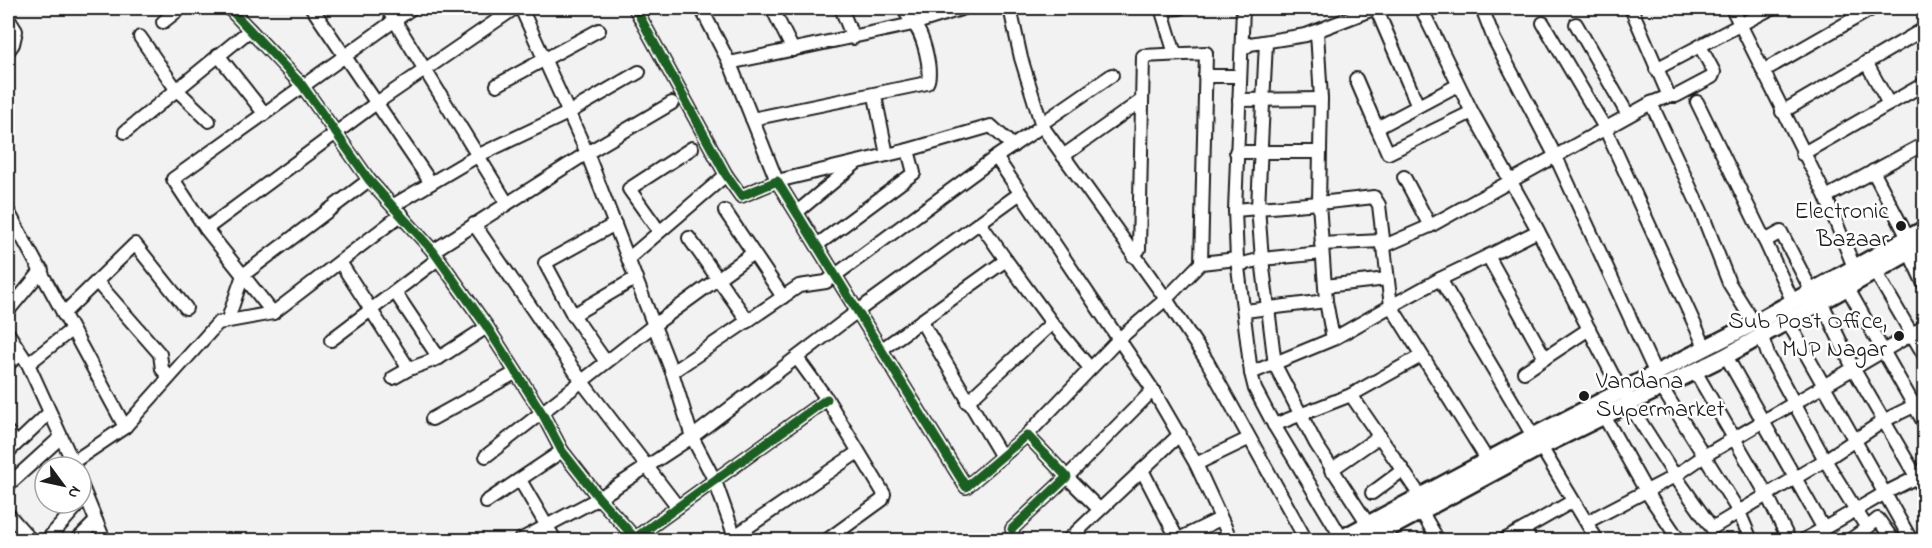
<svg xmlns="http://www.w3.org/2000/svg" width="1932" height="548" font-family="'Indie Flower',sans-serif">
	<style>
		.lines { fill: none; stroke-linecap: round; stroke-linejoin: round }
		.minor-casing { stroke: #1c1c1c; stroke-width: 16 }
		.major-casing { stroke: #1c1c1c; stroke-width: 20 }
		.minor { stroke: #fff; stroke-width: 12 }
		.major { stroke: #fff; stroke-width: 15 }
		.cycleway-casing { stroke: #fff; stroke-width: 13 }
		.cycleway { stroke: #1b5e20; stroke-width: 9 }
		.poi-dot { fill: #1c1c1c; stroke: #fff; stroke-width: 2 }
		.labels { text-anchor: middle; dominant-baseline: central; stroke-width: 5; stroke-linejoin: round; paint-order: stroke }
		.poi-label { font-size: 24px; fill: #1c1c1c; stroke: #fff; text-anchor: end }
	</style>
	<rect width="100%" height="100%" fill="#f2f2f2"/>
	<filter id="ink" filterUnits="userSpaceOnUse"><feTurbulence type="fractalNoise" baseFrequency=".0167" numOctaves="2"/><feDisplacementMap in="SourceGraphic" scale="12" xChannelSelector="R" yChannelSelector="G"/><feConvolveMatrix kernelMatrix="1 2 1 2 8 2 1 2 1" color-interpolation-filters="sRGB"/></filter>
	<g filter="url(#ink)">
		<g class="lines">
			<defs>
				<g id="minor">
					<polyline points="229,8 302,85 369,180 433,251 487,327 542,413 562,451 599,498 635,538 827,399"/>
					<polyline points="312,8 431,183"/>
					<polyline points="387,8 507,203"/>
					<polyline points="521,8 587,153 672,372 692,437 715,481 736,540"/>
					<polyline points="635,8 726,175 741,196 777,181 966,487 1027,435 1067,477 1012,529"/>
					<polyline points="701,8 731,66 777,181 908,150"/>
					<polyline points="772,8 793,50"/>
					<polyline points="841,8 853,38"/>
					<polyline points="903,8 913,24 964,8"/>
					<polyline points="1010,8 1021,58 1042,126 1166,299 1207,361 1306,540"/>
					<polyline points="1161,8 1175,54"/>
					<polyline points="1243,8 1235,210 1237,259 1251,373 1255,389 1274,425 1343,540"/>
					<polyline points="1376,8 1418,106"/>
					<polyline points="1421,8 1472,112 1534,223 1621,391"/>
					<polyline points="1482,8 1494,39 1556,157 1655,372"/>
					<polyline points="1631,8 1669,96 1651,103 1701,211 1729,283 1754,323"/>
					<polyline points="1732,8 1826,197 1857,275"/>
					<polyline points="1162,9 1180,8"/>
					<polyline points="8,18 16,31 13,44 8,51"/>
					<polyline points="163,22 181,8"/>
					<polyline points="1543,23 1605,128 1705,347"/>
					<polyline points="1576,24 1628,115"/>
					<polyline points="1317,32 1321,99"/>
					<polyline points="140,37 176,89 209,121"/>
					<polyline points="1266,42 1258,207 1262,259 1275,365 1316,444 1372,530"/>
					<polyline points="1243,49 1250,44 1306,35 1376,8"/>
					<polyline points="218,55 264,113"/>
					<polyline points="1866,62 1889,104"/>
					<path d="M 729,63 L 913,24 C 923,32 933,72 927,83 L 752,119"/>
					<polyline points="1656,69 1772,8"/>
					<polyline points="1763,71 1873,8"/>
					<polyline points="1205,76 1239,76"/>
					<polyline points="1356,79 1377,128"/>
					<polyline points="497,85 599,30"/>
					<polyline points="1458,85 1377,128 1388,153 1472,112"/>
					<polyline points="875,96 887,155"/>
					<polyline points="1669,96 1676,96 1712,77 1714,72 1700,46"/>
					<polyline points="1697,102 1765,241 1781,232 1811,290"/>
					<polyline points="1782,112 1924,29"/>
					<polyline points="1041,124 1112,75"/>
					<polyline points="1042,126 996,157 1153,390 1196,464"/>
					<polyline points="125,132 250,30"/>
					<polyline points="1236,152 1319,152"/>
					<polyline points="1802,154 1924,84"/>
					<polyline points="1063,156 1142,100"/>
					<polyline points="1873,171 1908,238"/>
					<polyline points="1404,177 1430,226"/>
					<polyline points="1826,197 1924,144"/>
					<polyline points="394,205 477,156 568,113 639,72"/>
					<polyline points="1235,210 1319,203 1321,99 1239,100"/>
					<polyline points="8,211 125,427"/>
					<polyline points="725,211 783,297"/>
					<polyline points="797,212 855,164"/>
					<polyline points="980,223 1006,260"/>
					<polyline points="474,224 583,383 678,507"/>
					<polyline points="206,229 375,104 515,8"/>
					<polyline points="659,231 629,189 692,148"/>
					<polyline points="689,238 748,321"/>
					<polyline points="1765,241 1792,300"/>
					<polyline points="1321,244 1381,241"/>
					<polyline points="817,245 914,173 908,150 991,126 1013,146"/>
					<polyline points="1382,247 1430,226 1651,103"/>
					<polyline points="433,251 587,153 672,103"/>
					<polyline points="1909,252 1924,284"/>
					<polyline points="1133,256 1139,249 1143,56 1206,53 1201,263"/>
					<polyline points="629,258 726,175"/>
					<polyline points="340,262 409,369"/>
					<polyline points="1238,265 1262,259 1322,253"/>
					<polyline points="1875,271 1924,355"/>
					<polyline points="1440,279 1488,256"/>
					<polyline points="97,282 160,354 162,369 169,377"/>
					<polyline points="1325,286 1387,279"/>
					<polyline points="1847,287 1924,423"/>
					<polyline points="395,292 439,358"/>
					<polyline points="1821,301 1853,368 1924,490"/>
					<polyline points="8,311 42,270"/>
					<polyline points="1245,311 1326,301"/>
					<polyline points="273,313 206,229 173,179 412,8"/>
					<polyline points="63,314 135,244 186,308"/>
					<polyline points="573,315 636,278"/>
					<polyline points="228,319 243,275 369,180"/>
					<polyline points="921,321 1002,457"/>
					<polyline points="1788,322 1911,540"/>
					<polyline points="1052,323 1090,368"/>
					<polyline points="8,333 28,364 75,467"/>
					<polyline points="1761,334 1768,355 1825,460 1867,528 1878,519 1893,540"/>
					<polyline points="331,340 438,259"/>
					<polyline points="882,349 1006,260 1052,323 967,402"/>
					<polyline points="1726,356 1824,529"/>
					<polyline points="797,358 827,399 884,494 882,500 827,540"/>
					<polyline points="1545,358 1589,329"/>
					<polyline points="606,362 573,315 545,263 615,224"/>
					<polyline points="8,364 21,354"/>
					<polyline points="28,364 71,330"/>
					<polyline points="1695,371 1767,495 1789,540"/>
					<polyline points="672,372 799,286 826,282 996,157"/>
					<polyline points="1524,372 1545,358 1488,256 1538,231"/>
					<polyline points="1251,373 1333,339 1391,306 1379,205 1374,197 1319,203 1326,301 1333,339"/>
					<polyline points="393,378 409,369 439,358 487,327"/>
					<polyline points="1662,388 1739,512 1751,540"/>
					<polyline points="1351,395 1421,497"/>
					<polyline points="1627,396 1629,404 1675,476 1712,528 1825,460 1885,420 1924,401"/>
					<polyline points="1604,416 1646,491 1679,540"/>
					<polyline points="432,419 515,373"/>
					<polyline points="1274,425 1351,395 1421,356"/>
					<polyline points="8,432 16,444"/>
					<polyline points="1027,435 1119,339 1166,299 1201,263 1237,259"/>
					<polyline points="1541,447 1597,540"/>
					<polyline points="8,452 49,413"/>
					<polyline points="486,456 654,325 753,253"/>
					<polyline points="1488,461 1391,306 1440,279 1533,436"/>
					<polyline points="73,462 125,427 218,323 273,313 402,214"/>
					<polyline points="1142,470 1180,434"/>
					<polyline points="1331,470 1380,436"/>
					<polyline points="520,480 555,540"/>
					<polyline points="81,484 104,540"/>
					<polyline points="8,485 61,437"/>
					<polyline points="1372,493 1403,470"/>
					<polyline points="486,502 562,451"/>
					<polyline points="1099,509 1067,477 1153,390"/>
					<polyline points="1421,511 1438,540"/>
					<polyline points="8,514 31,540"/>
					<polyline points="1587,522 1675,476 1704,456 1924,327"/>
					<polyline points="47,540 80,503"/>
					<polyline points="77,540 96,521"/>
					<polyline points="520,540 599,498 692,437 859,310 1019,194"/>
					<polyline points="729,540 858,452"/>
					<polyline points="1068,540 1142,470 1178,540"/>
					<polyline points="1177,540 1220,519"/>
					<polyline points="1231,540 1196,464 1248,439"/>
					<polyline points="1504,540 1524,529"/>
					<polyline points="1530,540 1524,529 1573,501"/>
					<polyline points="1804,540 1885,493 1923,474"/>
					<polyline points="1850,540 1867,528"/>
				</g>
				<g id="major">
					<polyline points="1338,540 1533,436 1754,323 1924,229"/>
					<polyline points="1368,540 1541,447 1726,356 1924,244"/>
				</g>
			</defs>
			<use href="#minor" class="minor-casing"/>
			<use href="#major" class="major-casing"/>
			<use href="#minor" class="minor"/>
			<use href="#major" class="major"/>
			<defs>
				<g id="cycleway">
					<polyline points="229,8 302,85 369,180 433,251 487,327 542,413 562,451 599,498 635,538 827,399"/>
					<polyline points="635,8 726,175 741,196 777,181 966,487 1027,435 1067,477 1012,529"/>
				</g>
			</defs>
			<use href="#cycleway" class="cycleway-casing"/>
			<use href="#cycleway" class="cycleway"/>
		</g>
	</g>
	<g class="poi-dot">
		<circle cx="1901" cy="226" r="6"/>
		<circle cx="1899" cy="336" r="6"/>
		<circle cx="1584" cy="396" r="6"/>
	</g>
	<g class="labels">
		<g class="poi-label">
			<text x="1889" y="212">Electronic<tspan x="1889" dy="28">Bazaar</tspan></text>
			<text x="1887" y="322">Sub Post Office,<tspan x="1887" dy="28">MJP Nagar</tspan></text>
			<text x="1596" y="382" text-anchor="start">Vandana<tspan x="1596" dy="28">Supermarket</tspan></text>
		</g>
	</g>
	<rect width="1932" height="548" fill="none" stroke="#fff" stroke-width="30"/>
	<rect x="15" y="15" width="1902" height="518" fill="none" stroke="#1c1c1c" stroke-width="2" filter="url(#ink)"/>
	<g transform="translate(63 485) rotate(123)"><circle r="28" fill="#ffffff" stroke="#a4a4a4" stroke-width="1.5"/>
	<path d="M0-4.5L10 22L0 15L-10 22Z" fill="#1c1c1c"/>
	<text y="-9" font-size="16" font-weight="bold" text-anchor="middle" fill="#1c1c1c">N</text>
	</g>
</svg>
